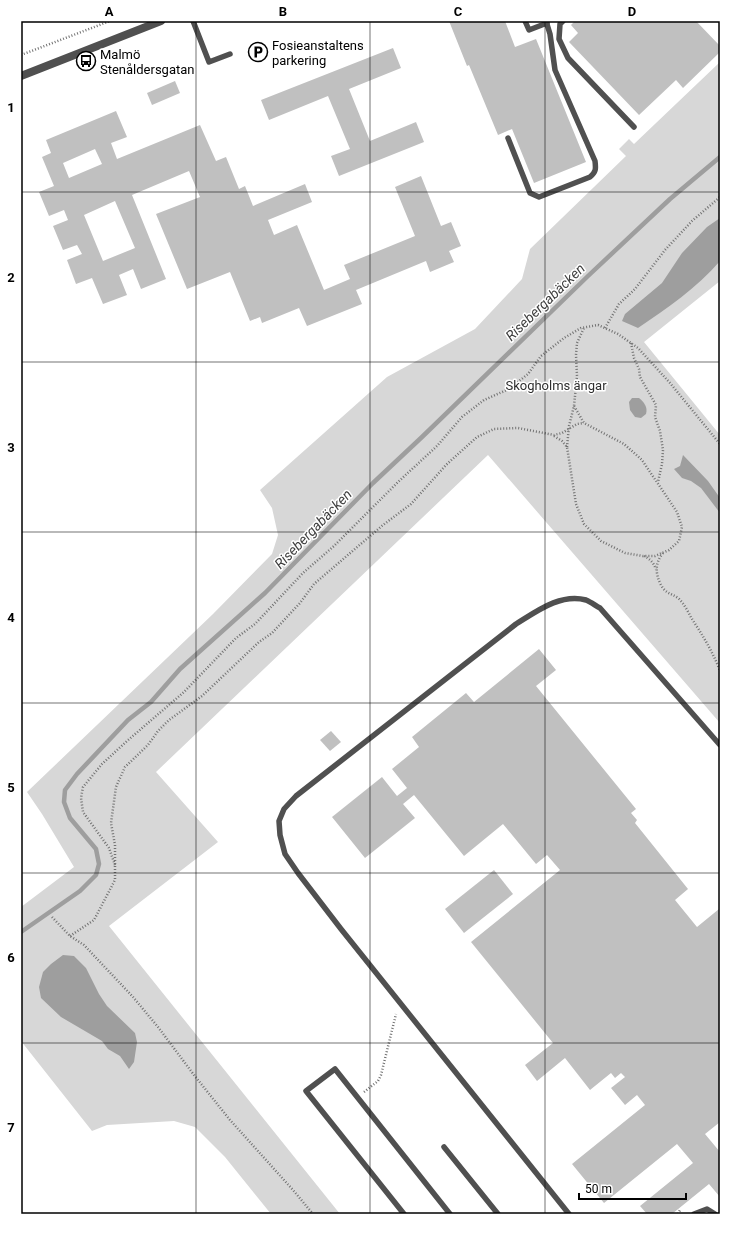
<svg xmlns="http://www.w3.org/2000/svg" width="741" height="1235" font-family="Roboto,sans-serif">
	<style>
		.green { fill: #d7d7d7 }
		.water { fill: #9e9e9e }
		.lines { fill: none; stroke-linecap: round; stroke-linejoin: round }
		.stream { stroke: #9e9e9e; stroke-width: 4.5 }
		.building { fill: #c0c0c0; fill-rule: evenodd }
		.path { stroke: #727272; stroke-width: 2.5; stroke-dasharray: 1 2; stroke-linecap: butt }
		.service { stroke: #505050; stroke-width: 5.5 }
		.minor { stroke: #505050; stroke-width: 8 }
		.grid { fill: none; stroke: #000; stroke-width: 1; stroke-opacity: 0.55 }
		.labels { text-anchor: middle; dominant-baseline: central; stroke-width: 3; stroke-linejoin: round; paint-order: stroke }
		.poi-label { font-size: 13px; fill: #000; stroke: #fff; text-anchor: start }
		.park-label { font-size: 13px; fill: #2e2e2e; stroke: #fff }
		.water-label { font-size: 14px; font-style: italic; fill: #3f3f3f; stroke: #fff }
		.neatline { fill: none; stroke: #000; stroke-width: 1.5 }
		.grid-label { font-size: 13px; text-anchor: middle; font-weight: bold; fill: #000 }
	</style>
	<rect width="100%" height="100%" fill="#fff"/>
	<polygon class="green" points="720,62 720,281 644,342 720,435 720,723 488,455 156,772 218,842 109,926 340,1214 271,1214 225,1157 195,1127 174,1121 107,1125 92,1131 21,1041 21,907 74,867 42,814 27,792 213,614 272,554 278,535 272,508 260,490 387,377 475,329 522,279 530,249 626,156 619,149 629,139 634,144"/>
	<g class="water">
		<path d="M 720,218 L 720,261 C 697,288 667,308 638,328 L 622,321 L 625,314 L 662,283 L 682,253 L 707,227 Z"/>
		<path d="M 632,398 L 639,398 C 644,402 648,407 646,414 L 641,418 L 635,417 L 630,410 L 629,402 Z"/>
		<polygon points="683,455 708,481 720,498 720,513 701,488 691,481 682,478 674,469 680,466"/>
		<polygon points="63,955 74,956 86,968 99,994 107,1006 135,1033 137,1042 134,1062 129,1069 120,1056 108,1049 102,1041 61,1017 41,998 39,987 43,972 51,964"/>
	</g>
	<g class="lines">
		<polyline class="stream" points="21,932 80,891 96,875 99,864 96,849 70,818 64,802 65,790 77,774 128,720 151,702 180,669 265,593 373,483 422,437 588,276 670,199 720,157"/>
	</g>
	<g class="building">
		<polygon points="449,21 505,21 515,47 536,39 586,162 534,183 512,129 498,135 469,65 467,66"/>
		<polygon points="575,21 696,21 720,46 720,52 683,88 676,80 639,115 569,42 578,33 571,25"/>
		<polygon points="393,48 401,68 349,89 370,141 416,122 424,142 339,176 331,156 350,149 328,96 269,120 261,100"/>
		<polygon points="175,81 180,93 152,105 147,93"/>
		<path d="M 116,111 L 127,137 L 111,143 L 117,159 L 200,125 L 216,161 L 226,157 L 239,189 L 245,186 L 253,206 L 305,184 L 312,202 L 268,220 L 274,235 L 297,225 L 324,290 L 350,279 L 344,265 L 415,236 L 395,187 L 421,176 L 441,226 L 451,222 L 461,246 L 449,251 L 454,262 L 430,272 L 426,261 L 356,290 L 362,304 L 307,326 L 299,308 L 262,323 L 260,317 L 250,321 L 230,272 L 187,289 L 156,214 L 200,197 L 189,171 L 132,195 L 166,279 L 141,289 L 133,269 L 119,275 L 127,295 L 103,304 L 92,278 L 76,284 L 67,260 L 82,254 L 77,245 L 63,250 L 53,226 L 68,220 L 64,210 L 49,216 L 39,192 L 54,186 L 42,157 L 51,153 L 46,140 ZM 95,149 L 102,164 L 69,178 L 63,163 ZM 115,201 L 135,248 L 103,261 L 84,215 Z"/>
		<polygon points="539,649 556,670 536,686 636,809 631,813 637,820 635,823 688,889 675,900 697,927 719,909 720,911 720,1122 705,1134 720,1152 720,1197 709,1184 672,1214 647,1214 640,1206 693,1163 677,1144 604,1203 572,1164 645,1105 637,1095 625,1105 611,1088 625,1077 621,1073 615,1078 611,1073 590,1090 565,1058 537,1081 525,1065 553,1043 471,942 560,870 547,855 536,864 503,824 464,856 414,795 403,804 415,818 365,858 332,817 382,777 397,796 407,788 392,769 419,747 412,737 466,693 474,702"/>
		<polygon points="331,731 341,742 330,751 320,740"/>
		<polygon points="494,870 513,894 464,933 445,909"/>
	</g>
	<g class="lines">
		<g class="path">
			<polyline points="21,55 110,21"/>
			<polyline points="605,328 619,304 635,289 665,250 692,221 720,197"/>
			<polyline points="631,343 634,358 639,369 640,377 656,405 655,417 660,431 663,450 662,464 658,482"/>
			<polyline points="554,436 562,441 567,447 576,504 584,524 601,541 625,553 643,556 655,556 669,550 679,541 682,527 677,512 642,460 624,444 584,423 574,406"/>
			<polyline points="567,447 569,426 574,406 577,376 576,355 577,343 584,328"/>
			<path d="M 663,553 C 655,563 655,573 661,585 C 666,594 671,593 678,598 C 684,603 688,612 692,619 C 703,636 713,652 720,671"/>
			<path d="M 644,556 C 650,559 653,562 656,569"/>
			<polyline points="115,865 109,848 83,812 81,798 83,787 102,764 127,741 184,692 236,638 255,624 303,573 334,546 398,482 437,446 462,417 484,400 509,389 528,374 541,356 564,338 581,328 598,325 618,334 638,348 670,383 720,444"/>
			<polyline points="52,917 70,936 84,945 133,997 158,1027 194,1075 230,1120 293,1190 313,1214"/>
			<polyline points="70,936 94,920 115,880 115,845 111,823 116,787 125,767 148,745 158,731 169,720 202,696 259,642 272,633 300,603 314,584 383,525 411,504 446,465 477,437 494,429 518,428 554,435 562,433 577,424 584,423"/>
			<polyline points="364,1092 378,1081 381,1075 396,1014"/>
			<polyline points="678,1214 680,1210"/>
		</g>
		<g class="service">
			<polyline points="193,21 209,62 230,54"/>
			<polyline points="525,21 529,30 547,23"/>
			<polyline points="563,21 560,24 559,39 568,58 634,127"/>
			<path d="M 508,138 L 530,193 L 539,197 L 590,177 C 596,172 596,169 595,161 L 555,70 L 550,34 L 546,21"/>
			<polyline points="444,1147 498,1214"/>
			<polyline points="404,1214 306,1091 335,1069 450,1214"/>
			<path d="M 569,1214 L 341,929 L 298,873 L 285,854 L 280,835 L 279,821 L 284,809 L 296,796 L 516,624 C 537,611 561,593 586,600 C 591,602 596,606 600,608 L 720,745"/>
			<polyline points="694,1214 707,1209 715,1214"/>
		</g>
		<polyline class="minor" points="21,76 161,21"/>
	</g>
	<path class="grid" d="M 196,21 L 196,1214M 370,21 L 370,1214M 545,21 L 545,1214M 21,192 L 720,192M 21,362 L 720,362M 21,532 L 720,532M 21,703 L 720,703M 21,873 L 720,873M 21,1043 L 720,1043"/>
	<defs>
		<symbol id="parking-ring" viewBox="-11 -11 22 22"><circle r="9.5" fill="#fff" stroke="#000" stroke-width="1.5"/><path d="M-3.5-5.5H1a3.5 3.5 0 0 1 0 7H-1V5.5H-3.5ZM-1-3.4V-.6H.8a1.4 1.4 0 0 0 0-2.8Z" fill="#000"/></symbol>
		<symbol id="bus-ring" viewBox="-11 -11 22 22"><circle r="9.5" fill="#fff" stroke="#000" stroke-width="1.5"/><path d="M-5-6H5V4H4V6H2V4H-2V6H-4V4H-5ZM-3.5-4V0h7V-4ZM-3.5 1.2v1.5H-2V1.2ZM2 1.2v1.5H3.5V1.2Z" fill="#000"/></symbol>
	</defs>
	<g fill-rule="evenodd">
		<use href="#parking-ring" x="247" y="41" width="22" height="22"/>
		<use href="#bus-ring" x="75" y="50" width="22" height="22"/>
	</g>
	<g class="labels">
		<g class="poi-label">
			<text x="272" y="45">Fosieanstaltens<tspan x="272" dy="15">parkering</tspan></text>
			<text x="100" y="54">Malmö<tspan x="100" dy="15">Stenåldersgatan</tspan></text>
		</g>
		<g class="park-label">
			<text x="556" y="385">Skogholms ängar</text>
		</g>
		<g class="water-label">
			<text transform="translate(545 302) rotate(-44)">Risebergabäcken</text>
			<text transform="translate(313 529) rotate(-46)">Risebergabäcken</text>
		</g>
	</g>
	<rect width="741" height="1235" fill="none" stroke="#ffffff" stroke-width="44"/>
	<path d="M579 1193v6h107v-6" fill="none" stroke="#000000" stroke-width="2"/>
	<text x="585" y="1193" font-size="12" fill="#000000" stroke="#ffffff" stroke-width="3" paint-order="stroke">50 m</text>
	<rect x="22" y="22" width="697" height="1191" class="neatline"/>
	<g class="grid-label">
		<text x="109" y="16">A</text>
		<text x="283" y="16">B</text>
		<text x="458" y="16">C</text>
		<text x="632" y="16">D</text>
		<text x="11" y="112">1</text>
		<text x="11" y="282">2</text>
		<text x="11" y="452">3</text>
		<text x="11" y="622">4</text>
		<text x="11" y="792">5</text>
		<text x="11" y="962">6</text>
		<text x="11" y="1132">7</text>
	</g>
</svg>
